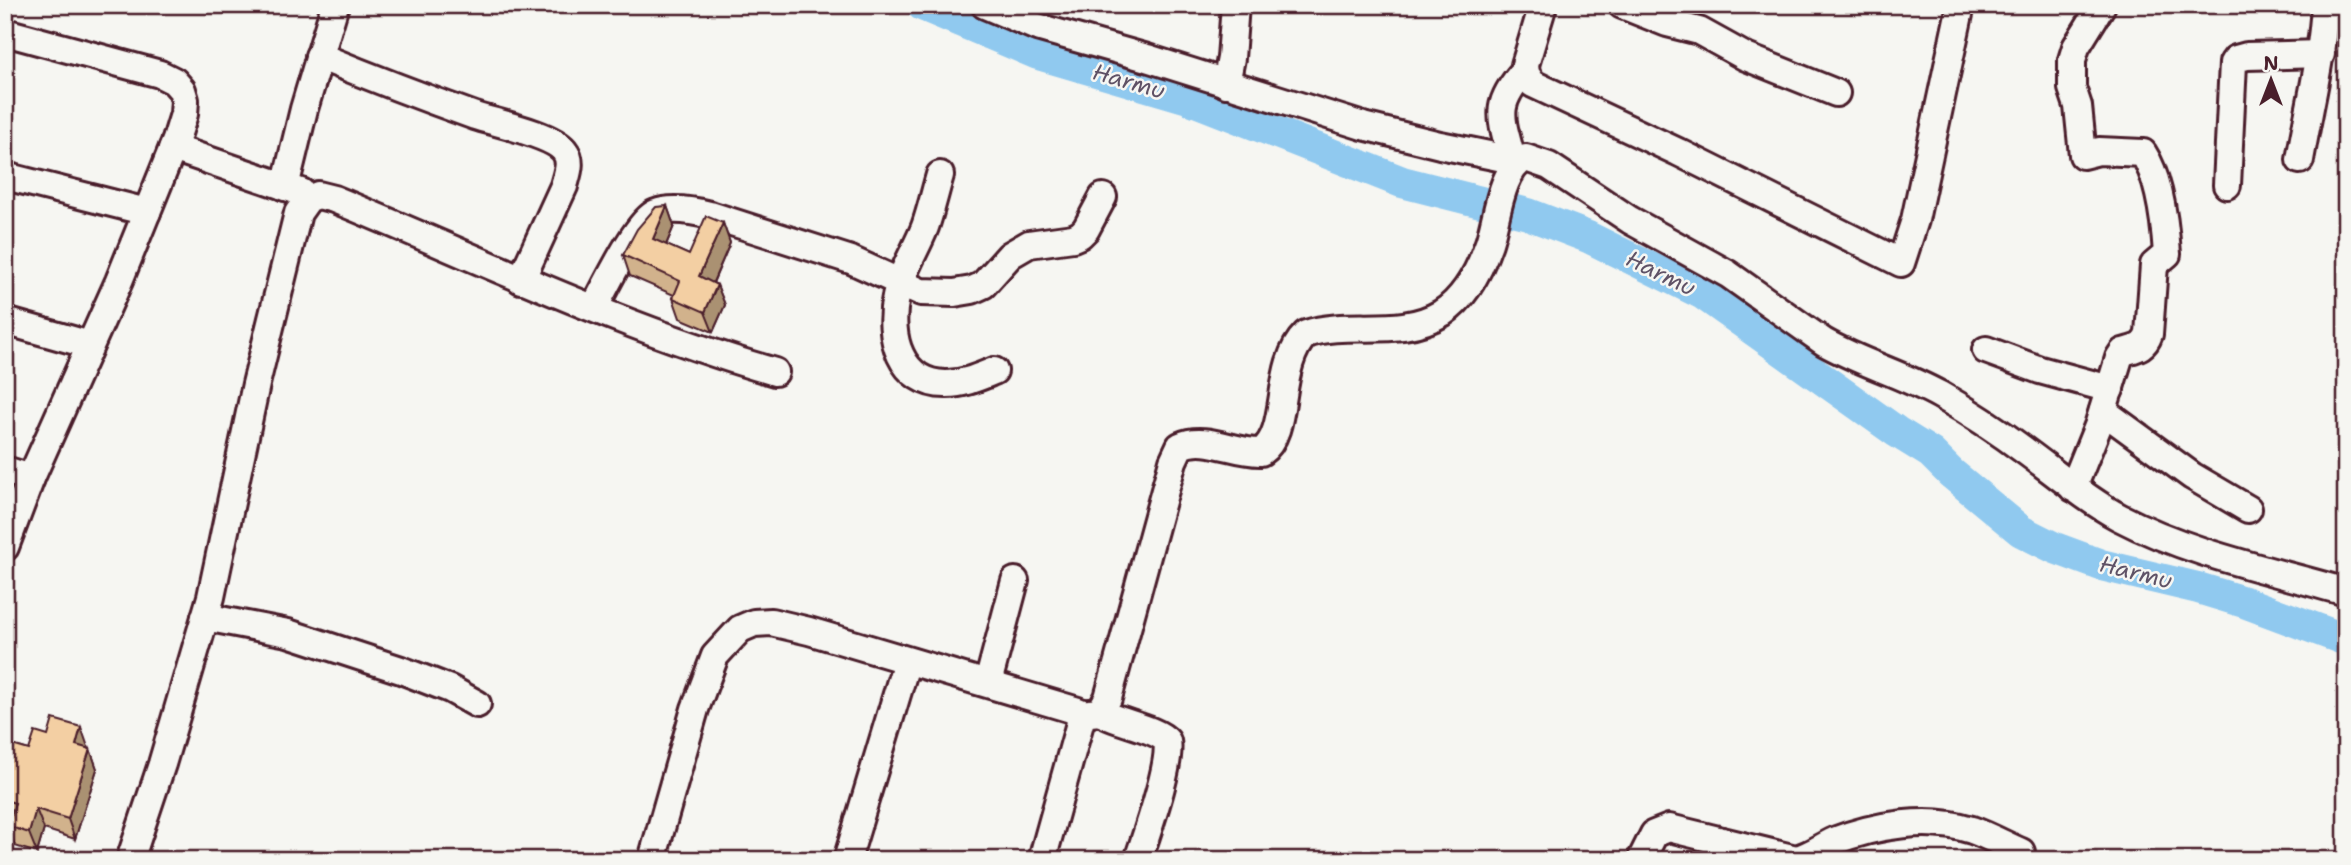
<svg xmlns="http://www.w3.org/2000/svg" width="2351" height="865" font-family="'Shantell Sans',sans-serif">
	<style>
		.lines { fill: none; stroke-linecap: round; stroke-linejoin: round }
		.river { stroke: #90c9ef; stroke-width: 32 }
		.minor-casing { stroke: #4a1f2b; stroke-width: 32 }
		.minor { stroke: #f6f6f2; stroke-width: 26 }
		.wall { fill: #d1b28c; stroke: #4a1f2b; stroke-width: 2 }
		.shaded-wall { fill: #aa9172; stroke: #4a1f2b; stroke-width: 2 }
		.building { fill: #f3cfa3; stroke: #4a1f2b; stroke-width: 2 }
		.labels { text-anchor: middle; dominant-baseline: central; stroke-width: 5; stroke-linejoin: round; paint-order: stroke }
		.water-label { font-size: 23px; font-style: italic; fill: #5f5266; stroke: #f6f6f2 }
	</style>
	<rect width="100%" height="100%" fill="#f6f6f2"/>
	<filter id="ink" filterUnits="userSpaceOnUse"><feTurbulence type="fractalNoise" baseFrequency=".0143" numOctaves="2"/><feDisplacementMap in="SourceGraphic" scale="14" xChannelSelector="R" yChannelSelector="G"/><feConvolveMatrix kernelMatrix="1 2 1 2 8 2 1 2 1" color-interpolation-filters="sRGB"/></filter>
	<g filter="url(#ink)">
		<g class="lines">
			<polyline class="river" points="922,5 1038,54 1188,98 1402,182 1528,214 1588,237 1703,294 1897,432 1931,453 1951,473 2021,531 2055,548 2101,565 2198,588 2244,602 2346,640"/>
			<defs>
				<g id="minor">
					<polyline points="985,5 1037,27 1147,58 1363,126 1440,145 1518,161"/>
					<polyline points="1543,5 1525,65 1526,74 1533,84 1678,152 1901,263 1915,220 1961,5"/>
					<polyline points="1622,5 1667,23 1699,31 1746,57 1836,93"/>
					<polyline points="5,32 160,74 174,81 182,90 185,100 184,114 176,140 119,281 31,478 5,547"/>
					<path d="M 319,56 C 370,77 422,97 475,116 C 496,123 551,134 564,150 C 573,161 567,174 564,186 L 521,280"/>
					<polyline points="1226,84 1231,58 1235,5"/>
					<polyline points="173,148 301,192"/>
					<path d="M 1512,159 C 1501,117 1493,105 1525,70"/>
					<path d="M 2300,160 C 2309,108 2322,58 2325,5"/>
					<path d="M 940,175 C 935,192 931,210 925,227 C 916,250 901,272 896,297 C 887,335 900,385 947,384 C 964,384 979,377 994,371"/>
					<polyline points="5,176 147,212"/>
					<polyline points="2227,185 2233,63 2236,59 2247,56 2321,54"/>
					<polyline points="285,187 304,109 335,5"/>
					<path d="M 594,308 C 605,288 637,220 656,213 C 671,207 694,211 710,215 L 851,260 L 921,292 L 954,293 L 972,290 L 983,285 L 1010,255 L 1029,244 L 1073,238 L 1080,235 L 1086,229 L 1103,197"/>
					<polyline points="5,321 90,345"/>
					<polyline points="1986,350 2040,370 2110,389"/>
					<polyline points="2103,411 2192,476 2248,509"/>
					<polyline points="5,470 31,478"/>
					<path d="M 2073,488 L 2098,426 L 2119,358 L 2123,352 C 2136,348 2144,348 2149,334 L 2154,265 L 2167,254 C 2165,223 2160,179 2143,153 L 2099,151 L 2083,155 L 2078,106 L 2072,88 L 2072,60 L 2076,47 L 2102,5"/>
					<polyline points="205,617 288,633 401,670 450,689 477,704"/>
					<polyline points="988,683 1015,581"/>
					<path d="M 1100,712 C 1116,722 1158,729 1167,741 C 1172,764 1146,835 1138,860"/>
					<path d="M 1080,714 L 1100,712 L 1108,698 L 1173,461 L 1180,446 C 1206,434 1234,453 1261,452 C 1291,432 1274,365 1306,334 C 1350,319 1399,339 1442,313 C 1465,298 1480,269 1489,243 C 1497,219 1501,168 1526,158 L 1549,166 L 1630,220 L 1728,274 L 1824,342 C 1861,363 1902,374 1940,395 C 1970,412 2000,432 2028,453 C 2058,475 2086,499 2119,517 C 2190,554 2270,570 2346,592"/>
					<path d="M 130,860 L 162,764 L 211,597 L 256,384 L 298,213 L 308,199 L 318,195 L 334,199 C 480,259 622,328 775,372"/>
					<polyline points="652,860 695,709 715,656 740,629 754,623 771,622 809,631 1078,711 1080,723 1042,860"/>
					<polyline points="847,860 907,661"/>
					<path d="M 1641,860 L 1654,834 L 1669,828 L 1796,859 C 1810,856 1821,847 1834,841 C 1876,825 1929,816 1972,830 C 1989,836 2005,845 2021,852"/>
				</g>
			</defs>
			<use href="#minor" class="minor-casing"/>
			<use href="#minor" class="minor"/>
		</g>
		<g class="wall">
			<polygon points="667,206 674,226 666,245 689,255 723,223 730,243 713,283 717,285 725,305 713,332 680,318 673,298 674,295 630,276 623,255"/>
			<polygon points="5,743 29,750 88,747 88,748 90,749 97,769 75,839 44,829 37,853 15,846 8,826 10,819 5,817"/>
		</g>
		<g class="shaded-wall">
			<polygon points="667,206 674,226 660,259 653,239"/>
			<polygon points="723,223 730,243 707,296 699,276"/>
			<polygon points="717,285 725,305 713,332 705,312"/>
			<polygon points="81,727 88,747 83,765 76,745"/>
			<polygon points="90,749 97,769 75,839 68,819"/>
			<polygon points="36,809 44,829 37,853 29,833"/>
		</g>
		<g class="building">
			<polygon points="667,206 653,239 689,255 706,216 723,223 699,276 717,285 705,312 673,298 680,281 623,255 637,229 656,207"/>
			<polygon points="53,719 81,727 76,745 90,749 68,819 36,809 29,833 8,826 15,803 5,800 5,743 29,750 35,732 48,736"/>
		</g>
	</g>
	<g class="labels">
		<g class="water-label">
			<text transform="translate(1129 81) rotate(16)">Harmu</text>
			<text transform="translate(1661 273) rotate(26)">Harmu</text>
			<text transform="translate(2136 572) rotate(14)">Harmu</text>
		</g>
	</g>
	<rect width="2351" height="865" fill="none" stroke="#f6f6f2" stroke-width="28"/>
	<rect x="14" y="14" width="2323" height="837" fill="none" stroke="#4a1f2b" stroke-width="2.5" filter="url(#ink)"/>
	<g transform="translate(2271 80)" stroke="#f6f6f2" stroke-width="5" paint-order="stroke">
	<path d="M0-5L12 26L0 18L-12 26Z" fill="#4a1f2b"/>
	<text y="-10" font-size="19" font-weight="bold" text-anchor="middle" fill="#4a1f2b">N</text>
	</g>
</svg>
